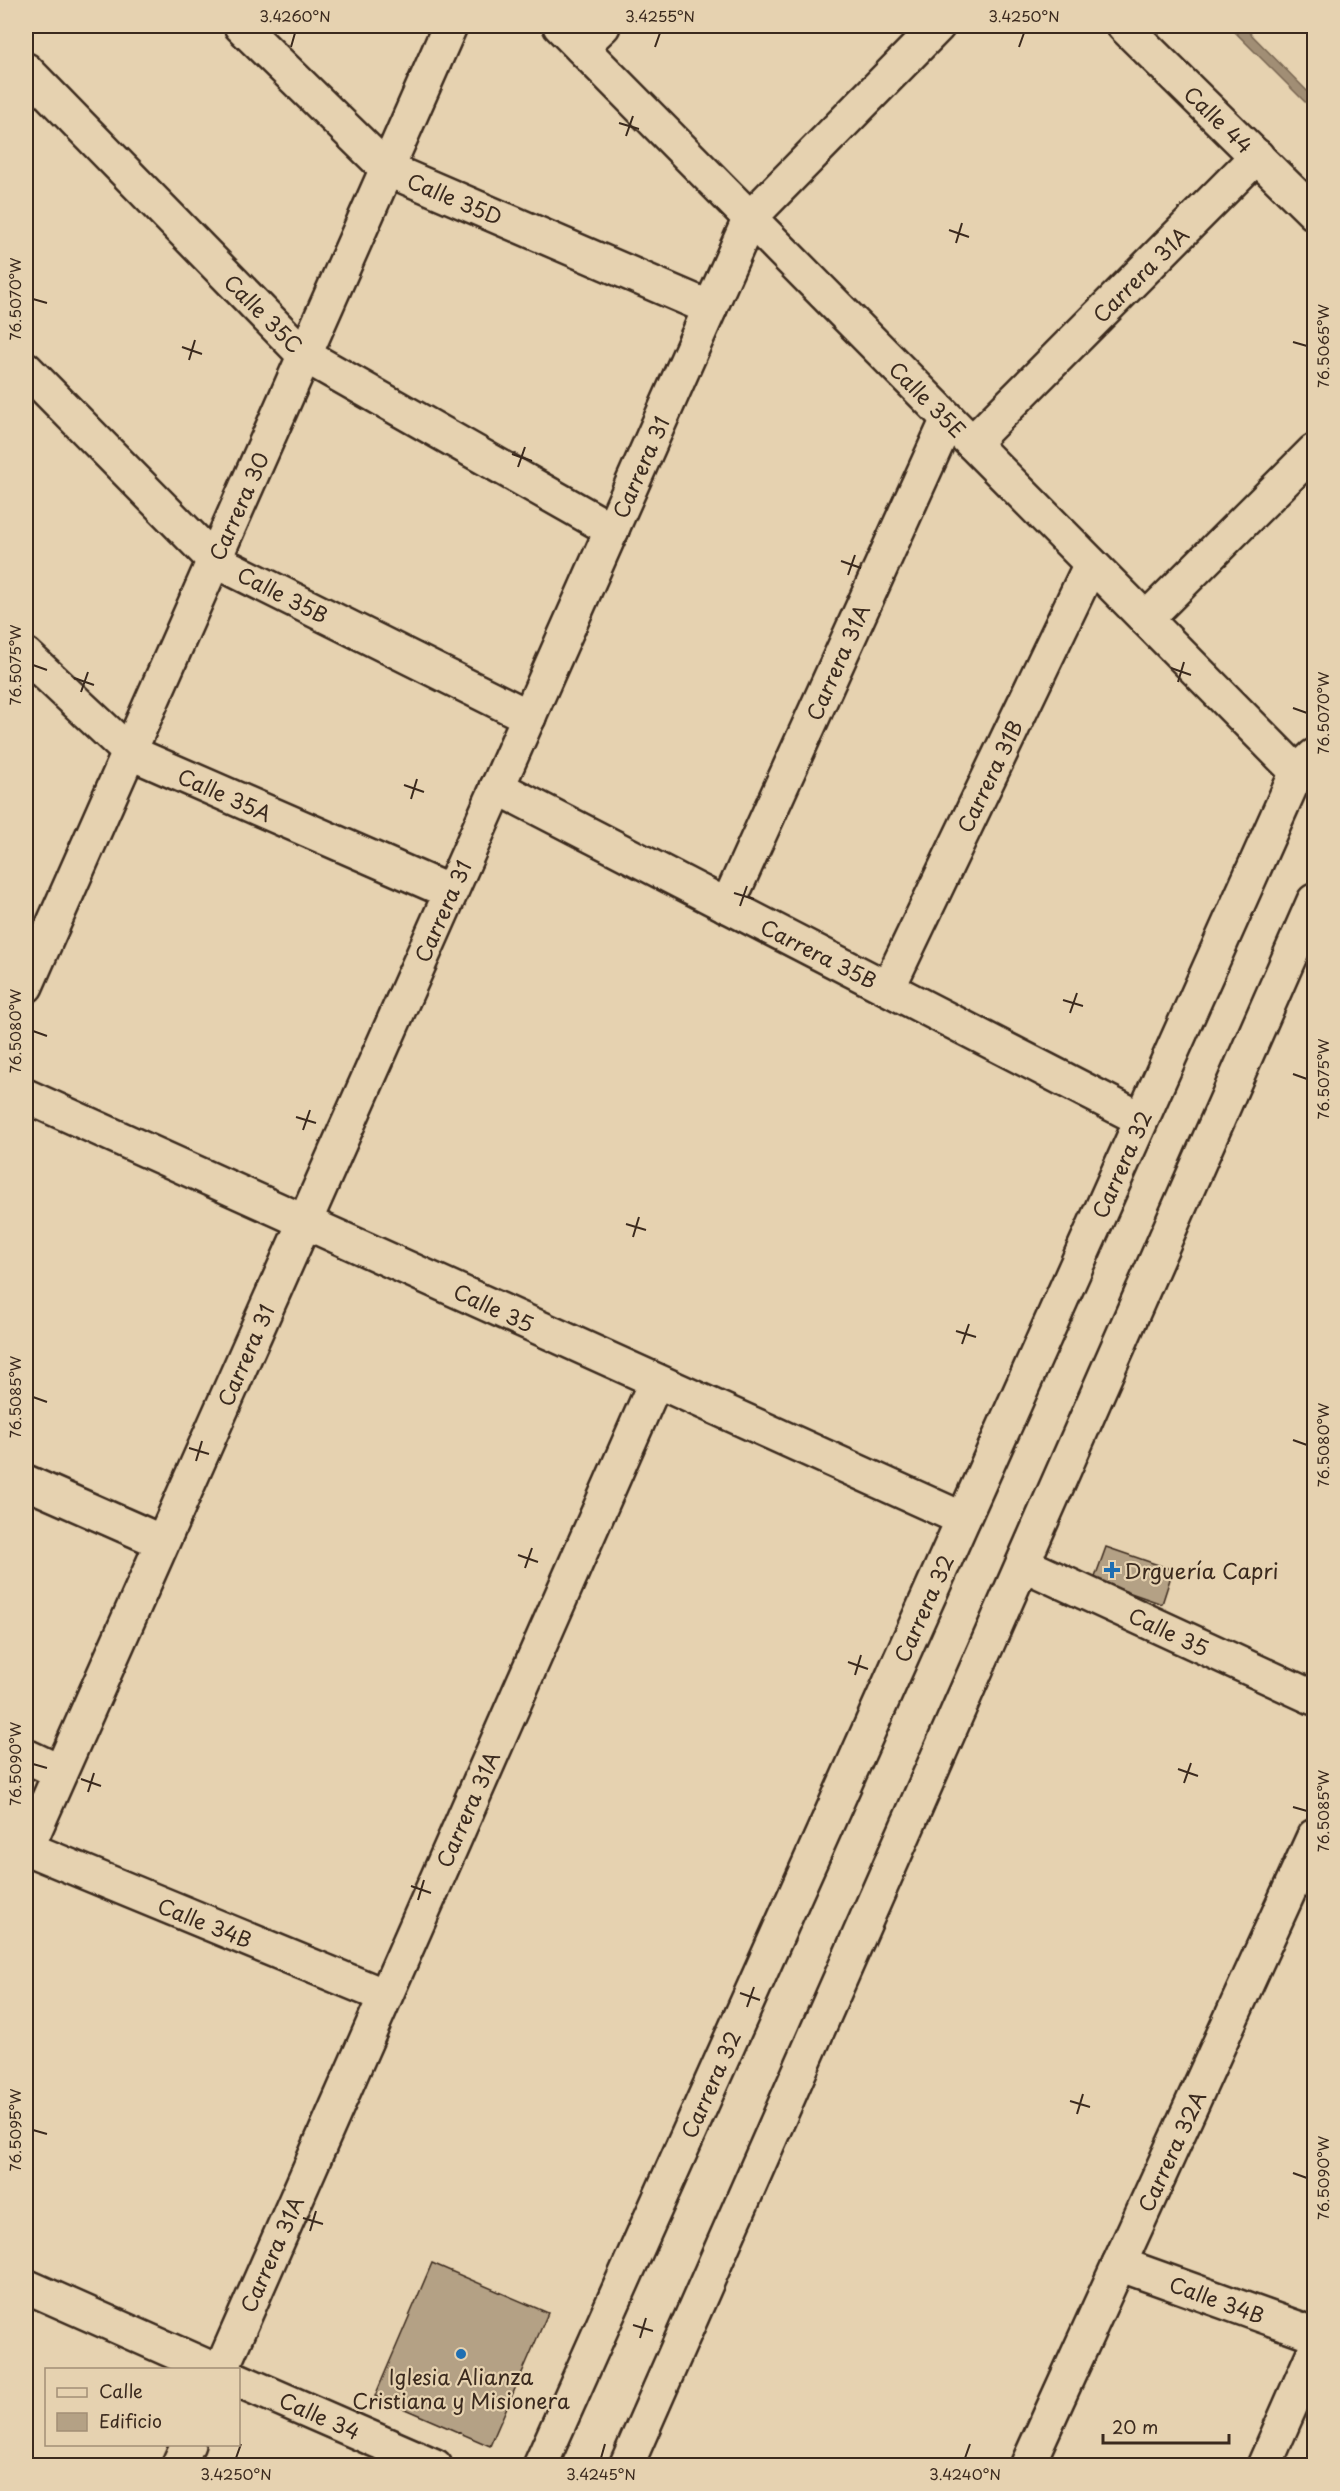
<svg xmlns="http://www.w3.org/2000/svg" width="1340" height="2491" font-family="'Playpen Sans',sans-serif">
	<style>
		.water { fill: #a18e74; stroke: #786652; stroke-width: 1.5 }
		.building { fill: #b4a185; stroke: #3b2a1e; stroke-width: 1.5 }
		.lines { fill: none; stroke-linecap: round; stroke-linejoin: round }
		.minor-casing { stroke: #3b2a1e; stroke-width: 38 }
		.major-casing { stroke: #3b2a1e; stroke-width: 38 }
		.minor { stroke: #e6d2b0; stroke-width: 33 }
		.major { stroke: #e6d2b0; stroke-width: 33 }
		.ticks { fill: none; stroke: #3b2a1e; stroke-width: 2 }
		.poi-dot { fill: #1f6fb2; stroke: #e6d2b0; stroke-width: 2 }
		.labels { text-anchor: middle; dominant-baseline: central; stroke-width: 4.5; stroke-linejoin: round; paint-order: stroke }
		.street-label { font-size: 21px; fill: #3b2a1e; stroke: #e6d2b0 }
		.poi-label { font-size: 21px; fill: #3b2a1e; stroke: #e6d2b0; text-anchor: start }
		.neatline { fill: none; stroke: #3b2a1e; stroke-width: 2 }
		.ticks-label { font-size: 15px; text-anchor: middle; fill: #3b2a1e }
	</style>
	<rect width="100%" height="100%" fill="#e6d2b0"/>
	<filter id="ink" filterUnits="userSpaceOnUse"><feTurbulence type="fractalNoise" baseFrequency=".0167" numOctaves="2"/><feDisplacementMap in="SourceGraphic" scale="12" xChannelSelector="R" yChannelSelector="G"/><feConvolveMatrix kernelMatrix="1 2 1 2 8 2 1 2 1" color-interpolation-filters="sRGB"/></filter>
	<g filter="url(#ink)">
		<polygon class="water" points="1229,26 1243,26 1314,98 1314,111"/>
		<g class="building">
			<polygon points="1106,1547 1173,1570 1162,1604 1094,1580"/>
			<polygon points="432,2263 548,2313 490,2446 375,2396"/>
		</g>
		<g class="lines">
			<defs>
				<g id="minor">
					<polyline points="241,26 387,169 710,308"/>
					<polyline points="560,26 1297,772"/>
					<polyline points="581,47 603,26"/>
					<polyline points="26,70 304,355 612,530"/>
					<polyline points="26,369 214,560 529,717"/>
					<polyline points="972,443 1257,156"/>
					<polyline points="1146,619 1314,451"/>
					<polyline points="26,655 129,752 450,892"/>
					<polyline points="497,787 1141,1119"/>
					<polyline points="727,906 948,419"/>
					<polyline points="26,986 450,26"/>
					<polyline points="888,988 1091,564"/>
					<polyline points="26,1096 963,1519"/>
					<polyline points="26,1482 162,1542"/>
					<polyline points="1023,1564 1314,1698"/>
					<polyline points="26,1756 60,1772"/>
					<polyline points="26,1848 385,1996"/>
					<polyline points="26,1850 750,218 938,26"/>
					<polyline points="1119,2264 1314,2334"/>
					<polyline points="26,2286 215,2370"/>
					<polyline points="221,2370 656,1381"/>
					<polyline points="238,2380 435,2466"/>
					<polyline points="178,2466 188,2444"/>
					<polyline points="540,2466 1297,772 1314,756"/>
					<polyline points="626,2466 1314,901"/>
					<polyline points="1027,2466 1314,1836"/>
					<polyline points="1264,2466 1314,2352"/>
				</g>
				<polyline id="major" points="1124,26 1314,213"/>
			</defs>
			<use href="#minor" class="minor-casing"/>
			<use href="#major" class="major-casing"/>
			<use href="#minor" class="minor"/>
			<use href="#major" class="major"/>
		</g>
	</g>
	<path class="ticks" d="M 291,47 L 295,33M 655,47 L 660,33M 1019,47 L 1024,33M 619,123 L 639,129M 626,136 L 633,116M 949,230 L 969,237M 956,243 L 962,223M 33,299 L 47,303M 1293,342 L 1307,346M 182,347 L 202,354M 189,360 L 195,340M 512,454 L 532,461M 518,467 L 525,447M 841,561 L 861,568M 848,575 L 855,555M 33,665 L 47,670M 1171,668 L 1191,675M 74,678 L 94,685M 1178,682 L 1184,662M 81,692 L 88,672M 1293,708 L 1307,713M 404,785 L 424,792M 411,799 L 417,779M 734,893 L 754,899M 740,906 L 747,886M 1063,1000 L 1083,1006M 1070,1013 L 1077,993M 33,1031 L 47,1036M 1293,1074 L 1307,1079M 296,1117 L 316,1123M 303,1130 L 310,1110M 626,1224 L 646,1230M 633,1237 L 639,1217M 956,1331 L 976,1337M 962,1344 L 969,1324M 33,1397 L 47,1402M 1293,1440 L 1307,1445M 189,1448 L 209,1454M 196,1461 L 202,1441M 518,1555 L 538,1562M 525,1568 L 532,1548M 848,1662 L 868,1669M 855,1675 L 861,1655M 33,1764 L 47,1768M 1178,1769 L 1198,1776M 81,1779 L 101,1786M 1184,1783 L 1191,1763M 88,1792 L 94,1773M 1293,1807 L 1307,1811M 411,1886 L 431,1893M 418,1900 L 424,1880M 740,1993 L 760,2000M 747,2007 L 754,1987M 1070,2101 L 1090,2107M 1077,2114 L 1083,2094M 33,2130 L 47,2134M 1293,2173 L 1307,2178M 303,2218 L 323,2224M 310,2231 L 316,2211M 633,2325 L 653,2331M 640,2338 L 646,2318M 236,2458 L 241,2444M 601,2458 L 605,2444M 965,2458 L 970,2444"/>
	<g class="poi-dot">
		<path d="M1109 1561h6v6h6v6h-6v6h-6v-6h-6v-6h6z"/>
		<circle cx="461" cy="2354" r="6"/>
	</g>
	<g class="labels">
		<g class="street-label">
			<text transform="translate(1219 119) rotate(44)">Calle 44</text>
			<text transform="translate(455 198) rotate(23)">Calle 35D</text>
			<text transform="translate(1140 274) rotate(-45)">Carrera 31A</text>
			<text transform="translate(264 313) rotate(45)">Calle 35C</text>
			<text transform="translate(928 399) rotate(45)">Calle 35E</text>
			<text transform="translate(640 467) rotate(-66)">Carrera 31</text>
			<text transform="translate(238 506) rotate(-66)">Carrera 30</text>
			<text transform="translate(283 594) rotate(27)">Calle 35B</text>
			<text transform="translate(837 662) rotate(-66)">Carrera 31A</text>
			<text transform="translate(989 776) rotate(-64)">Carrera 31B</text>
			<text transform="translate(225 794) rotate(24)">Calle 35A</text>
			<text transform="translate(442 911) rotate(-66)">Carrera 31</text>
			<text transform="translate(819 953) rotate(27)">Carrera 35B</text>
			<text transform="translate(1121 1164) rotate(-66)">Carrera 32</text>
			<text transform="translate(494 1307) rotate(25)">Calle 35</text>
			<text transform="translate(245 1355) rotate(-66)">Carrera 31</text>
			<text transform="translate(923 1608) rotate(-66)">Carrera 32</text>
			<text transform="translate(1169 1631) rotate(25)">Calle 35</text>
			<text transform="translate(467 1809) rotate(-66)">Carrera 31A</text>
			<text transform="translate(205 1922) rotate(22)">Calle 34B</text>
			<text transform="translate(710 2084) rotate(-66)">Carrera 32</text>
			<text transform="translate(1171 2151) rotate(-65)">Carrera 32A</text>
			<text transform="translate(271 2254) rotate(-66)">Carrera 31A</text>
			<text transform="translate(1217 2299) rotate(20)">Calle 34B</text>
			<text transform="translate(320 2415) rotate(24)">Calle 34</text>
		</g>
		<g class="poi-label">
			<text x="1124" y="1570">Drguería Capri</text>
			<text x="461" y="2376" text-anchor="middle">Iglesia Alianza<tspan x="461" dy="24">Cristiana y Misionera</tspan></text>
		</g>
	</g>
	<rect width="1340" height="2491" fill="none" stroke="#e6d2b0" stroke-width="66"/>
	<rect x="45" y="2368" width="195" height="78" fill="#e6d2b0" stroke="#a28f76" stroke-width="1.5"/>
	<rect x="57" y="2388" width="30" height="9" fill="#e6d2b0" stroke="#a28f76" stroke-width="1.5"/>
	<text x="99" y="2398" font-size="18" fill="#3b2a1e">Calle</text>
	<rect x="57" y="2413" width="30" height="18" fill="#b4a185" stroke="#a28f76" stroke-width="1.5"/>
	<text x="99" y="2428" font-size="18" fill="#3b2a1e">Edificio</text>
	<path d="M1103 2434v9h126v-9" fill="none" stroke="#3b2a1e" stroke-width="3"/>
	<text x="1112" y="2434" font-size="18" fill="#3b2a1e" stroke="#e6d2b0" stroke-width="4.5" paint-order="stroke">20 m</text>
	<rect x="33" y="33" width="1274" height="2425" class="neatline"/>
	<g class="ticks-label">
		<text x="295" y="22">3.4260°N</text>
		<text x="660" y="22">3.4255°N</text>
		<text x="1024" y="22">3.4250°N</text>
		<text transform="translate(16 299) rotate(-90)" y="5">76.5070°W</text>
		<text transform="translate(1324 346) rotate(-90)" y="5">76.5065°W</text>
		<text transform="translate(16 665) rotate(-90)" y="5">76.5075°W</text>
		<text transform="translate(1324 713) rotate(-90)" y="5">76.5070°W</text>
		<text transform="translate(16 1031) rotate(-90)" y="5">76.5080°W</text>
		<text transform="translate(1324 1079) rotate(-90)" y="5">76.5075°W</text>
		<text transform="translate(16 1397) rotate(-90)" y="5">76.5085°W</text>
		<text transform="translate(1324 1445) rotate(-90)" y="5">76.5080°W</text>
		<text transform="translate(16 1764) rotate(-90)" y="5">76.5090°W</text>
		<text transform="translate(1324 1811) rotate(-90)" y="5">76.5085°W</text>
		<text transform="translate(16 2130) rotate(-90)" y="5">76.5095°W</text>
		<text transform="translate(1324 2178) rotate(-90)" y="5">76.5090°W</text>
		<text x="236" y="2480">3.4250°N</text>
		<text x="601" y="2480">3.4245°N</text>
		<text x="965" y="2480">3.4240°N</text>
	</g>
</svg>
